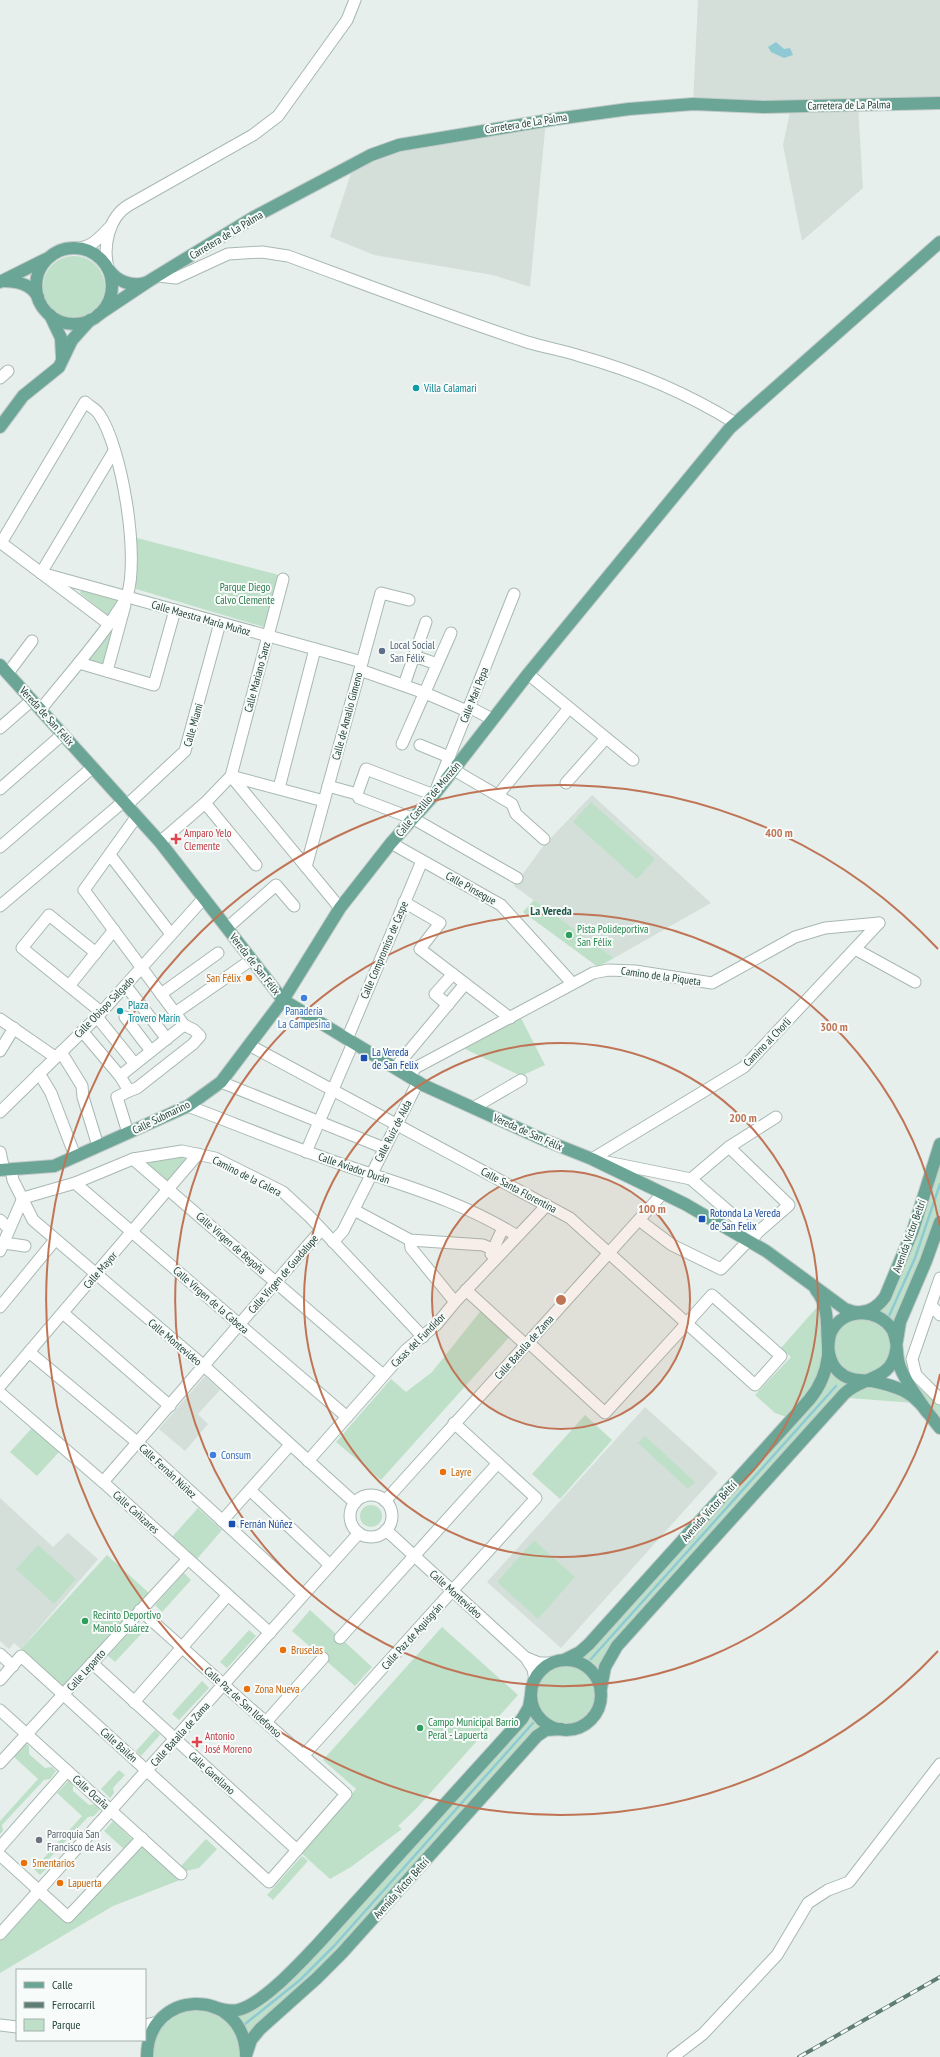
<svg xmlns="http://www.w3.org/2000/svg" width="940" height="2057" font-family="'PT Sans Narrow',sans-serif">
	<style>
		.built { fill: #d4dfda }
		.green { fill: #bfe0c8 }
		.water { fill: #8ec9d4 }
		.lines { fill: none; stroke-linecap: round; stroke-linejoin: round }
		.stream { stroke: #8ec9d4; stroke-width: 2.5 }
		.minor-casing { stroke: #a8b8b2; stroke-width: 13 }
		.major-casing { stroke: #c2cac8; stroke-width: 14 }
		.minor { stroke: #fff; stroke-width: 11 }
		.major { stroke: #6aa596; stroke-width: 12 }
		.rail-casing { stroke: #5f7d75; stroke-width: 4 }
		.rail { stroke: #f7fbf9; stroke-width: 2.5; stroke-dasharray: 8; stroke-linecap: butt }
		.ring { fill: none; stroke: #c07456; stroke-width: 2 }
		.culture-dot { fill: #0f9aa8; stroke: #f7fbf9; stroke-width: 1.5 }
		.service-dot { fill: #5c6f8a; stroke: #f7fbf9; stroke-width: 1.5 }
		.health-dot { fill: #e0444e; stroke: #f7fbf9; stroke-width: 1.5 }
		.leisure-dot { fill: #2e9e5b; stroke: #f7fbf9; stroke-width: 1.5 }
		.food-dot { fill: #e8710a; stroke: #f7fbf9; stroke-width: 1.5 }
		.shop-dot { fill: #3f7fe0; stroke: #f7fbf9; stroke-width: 1.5 }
		.transit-dot { fill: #1a4fb4; stroke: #f7fbf9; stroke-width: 1.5 }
		.worship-dot { fill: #6b7280; stroke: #f7fbf9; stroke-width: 1.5 }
		.labels { text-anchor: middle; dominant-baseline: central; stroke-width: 4; stroke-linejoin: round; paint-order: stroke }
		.street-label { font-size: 11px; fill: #24423a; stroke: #f7fbf9 }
		.culture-label { font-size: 11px; fill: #0d838f; stroke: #f7fbf9; text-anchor: start }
		.park-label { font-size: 11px; fill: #2d7a4b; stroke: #f7fbf9 }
		.service-label { font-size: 11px; fill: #4e5e75; stroke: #f7fbf9; text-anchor: start }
		.health-label { font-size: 11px; fill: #be3a42; stroke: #f7fbf9; text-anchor: start }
		.leisure-label { font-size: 11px; fill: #27864d; stroke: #f7fbf9; text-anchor: start }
		.food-label { font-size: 11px; fill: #c56008; stroke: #f7fbf9; text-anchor: start }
		.shop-label { font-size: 11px; fill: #366cbe; stroke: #f7fbf9 }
		.transit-label { font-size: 11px; fill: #164399; stroke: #f7fbf9; text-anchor: start }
		.worship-label { font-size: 11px; fill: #5b616d; stroke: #f7fbf9; text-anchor: start }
		.neighbourhood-label { font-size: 12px; font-weight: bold; fill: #1f5548; stroke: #f7fbf9 }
		.centre { fill: #c07456; stroke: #f7fbf9; stroke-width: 2 }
		.ring-label { font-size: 12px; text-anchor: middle; font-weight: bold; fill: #c07456; stroke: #f7fbf9; stroke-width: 4; stroke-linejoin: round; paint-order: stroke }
	</style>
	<rect width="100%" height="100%" fill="#e6efeb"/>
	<g class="built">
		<polygon points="698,0 940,0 940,103 858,105 863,188 802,241 783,145 791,107 693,104"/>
		<polygon points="546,120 530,287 493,275 374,255 330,237 354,164 371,155"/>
		<polygon points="592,795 711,903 614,958 514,886 544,845"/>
		<polygon points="205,1376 220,1390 198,1414 208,1424 185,1451 159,1429"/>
		<polygon points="645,1407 718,1473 561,1648 487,1582"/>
		<polygon points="0,1498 53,1547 68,1533 98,1559 21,1649 14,1643 9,1649 0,1641"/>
	</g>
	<g class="green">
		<circle cx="74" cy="287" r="31"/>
		<polygon points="137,538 279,575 264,627 136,589"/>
		<polygon points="81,590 118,598 120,603 110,615 107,615 80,593"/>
		<polygon points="109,632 112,635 105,667 87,661"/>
		<polygon points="591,802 655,859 637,879 573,822"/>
		<polygon points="534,900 614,958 598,967 523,912"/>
		<polygon points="521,1018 545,1065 521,1076 463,1048"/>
		<path d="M 940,1144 L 940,1222 L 897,1349 L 872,1382 L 914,1403 L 849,1398 L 844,1394 L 617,1646 C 612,1660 605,1673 602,1687 C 600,1693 602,1700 600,1706 C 593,1729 570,1730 550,1729 L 342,1953 L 272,2018 L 245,2057 L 143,2057 L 172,2010 L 223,2010 L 258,2000 L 513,1729 C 521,1714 535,1674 547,1666 C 554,1661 563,1660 571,1657 L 792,1419 L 775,1413 L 755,1395 L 791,1357 L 781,1348 L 818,1306 L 825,1306 L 832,1330 L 878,1306 Z"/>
		<polygon points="181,1155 187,1160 167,1183 145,1163"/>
		<polygon points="483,1308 512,1334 381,1480 336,1442 391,1379 406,1392 432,1372"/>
		<polygon points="919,1378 940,1399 940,1428 910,1386"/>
		<polygon points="585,1415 612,1440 560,1499 532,1474"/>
		<polygon points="32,1428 59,1452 37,1476 10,1452"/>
		<polygon points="645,1436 695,1482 688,1489 638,1443"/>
		<circle cx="371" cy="1516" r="11"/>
		<polygon points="198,1508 222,1530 197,1559 172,1537"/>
		<polygon points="534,1540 575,1577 538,1619 497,1582"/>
		<polygon points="38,1545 76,1579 54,1604 16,1569"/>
		<polygon points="107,1555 149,1593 63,1687 21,1649"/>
		<polygon points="184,1573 191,1580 162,1612 155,1605"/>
		<polygon points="310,1610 372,1667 355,1686 292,1631"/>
		<polygon points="137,1624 144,1631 115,1662 108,1656"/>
		<polygon points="442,1627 518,1695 416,1809 398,1826 402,1829 351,1867 330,1879 300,1852 356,1789 323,1760"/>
		<polygon points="249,1630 256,1636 227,1668 220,1662"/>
		<polygon points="202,1681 209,1688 179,1720 172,1714"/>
		<polygon points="155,1730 160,1735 141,1756 136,1751"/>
		<polygon points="25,1743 29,1746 29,1754 45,1768 52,1767 56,1771 50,1779 44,1780 2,1825 3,1831 0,1834 0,1821 38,1779 13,1756"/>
		<polygon points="119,1770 125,1775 113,1788 114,1793 110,1798 101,1789"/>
		<polygon points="69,1780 73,1784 73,1791 89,1805 96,1804 101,1808 94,1816 88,1817 46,1862 47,1868 40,1875 34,1869 82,1816 57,1793"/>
		<polygon points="113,1821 134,1841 125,1850 104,1831"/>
		<polygon points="206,1839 217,1849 199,1868 186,1871 181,1866"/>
		<polygon points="141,1845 180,1880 113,1906 0,1973 0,1941 40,1898 67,1923"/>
		<polygon points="302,1856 308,1861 273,1900 267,1895"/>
	</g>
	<polygon class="water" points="776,42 784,49 790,48 793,55 784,58 771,52 768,47"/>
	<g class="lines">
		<g class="stream">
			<polyline points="889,1316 915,1258 940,1184"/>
			<polyline points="591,1659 836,1386"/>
			<polyline points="245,2024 300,1980 334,1946 533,1723"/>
		</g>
		<defs>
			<g id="minor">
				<path d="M 76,248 C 92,248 100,237 110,227"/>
				<path d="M 108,268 C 103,247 108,217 129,205 L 253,135 L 278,116 L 347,20 L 355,0"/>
				<path d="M 158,276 L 176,278 L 228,254 L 262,252 L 288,256 C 367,285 445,315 524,341 C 542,347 562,350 580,356 C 634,371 687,393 735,423"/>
				<polyline points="0,378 8,371"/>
				<polyline points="0,542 109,624"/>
				<path d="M 1,543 L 85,402 C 89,406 96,409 99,414 C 122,447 140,558 127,596 C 124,603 118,610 114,617 C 92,649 65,679 41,709"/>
				<polyline points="41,573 362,662"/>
				<polyline points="41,573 114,451"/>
				<polyline points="414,656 437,664"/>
				<polyline points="79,663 154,685 175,610"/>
				<polyline points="360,670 425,693 467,711"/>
				<polyline points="107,671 125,605"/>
				<polyline points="8,673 32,641"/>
				<polyline points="528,674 633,760"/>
				<polyline points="404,685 426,622"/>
				<polyline points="469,707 492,719"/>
				<polyline points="0,728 32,700"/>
				<polyline points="402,744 451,633"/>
				<polyline points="420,745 449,757"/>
				<polyline points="454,770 512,804 516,814 544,839"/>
				<polyline points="231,776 340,908"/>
				<polyline points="231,776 324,801"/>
				<polyline points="566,783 606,738"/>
				<polyline points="328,786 357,794 359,798 414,819 517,878"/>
				<polyline points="279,788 315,649"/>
				<polyline points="0,789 63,734"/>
				<polyline points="357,794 366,769 434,795 514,594"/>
				<polyline points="498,795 569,708"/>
				<polyline points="205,803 256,865"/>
				<polyline points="127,805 185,751 220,623"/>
				<polyline points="137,816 84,890 184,1025"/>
				<polyline points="160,842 205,803 231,776 283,579"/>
				<polyline points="391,843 501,905 572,983"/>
				<polyline points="0,847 93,767"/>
				<polyline points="110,855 171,934"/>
				<polyline points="306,867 381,593 409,600"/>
				<polyline points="404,902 440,923 420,949 510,1018"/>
				<polyline points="0,906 124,801"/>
				<polyline points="227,928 276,885 294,906"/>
				<polyline points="855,949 915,982"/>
				<polyline points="96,953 49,915 22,948 101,1012"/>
				<polyline points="69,986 114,930"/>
				<polyline points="126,986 167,1039"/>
				<polyline points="161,994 218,953"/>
				<polyline points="448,1005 435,994 453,974"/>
				<polyline points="175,1013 251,960"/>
				<polyline points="97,1017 135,1064"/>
				<polyline points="125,1017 151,1051"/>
				<polyline points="0,1019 55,1057"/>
				<polyline points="82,1031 120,1076 129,1091 117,1097 128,1133"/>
				<polyline points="347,1039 422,861"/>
				<polyline points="249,1045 570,1218 755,1385 781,1356 712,1295 678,1333 605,1413 528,1342"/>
				<polyline points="0,1051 14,1028"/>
				<polyline points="61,1052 82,1086 83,1097 98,1146"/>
				<polyline points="395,1068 465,984"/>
				<polyline points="39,1073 51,1093 75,1156"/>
				<polyline points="120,1076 184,1025"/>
				<polyline points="410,1077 415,1068 593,973 608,970 635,971 712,983 795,937 825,928 879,923"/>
				<polyline points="221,1082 384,1148"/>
				<polyline points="129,1091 137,1088 193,1044 200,1036 194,1030 184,1025"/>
				<path d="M 188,1106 C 238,1125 289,1146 341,1164 C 402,1185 462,1201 517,1236"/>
				<polyline points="473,1108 521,1080"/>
				<polyline points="0,1112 97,1017 204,898"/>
				<polyline points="0,1152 4,1170"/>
				<polyline points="306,1152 353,1043"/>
				<polyline points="133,1159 383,1375"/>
				<polyline points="592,1159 744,1067 879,923"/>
				<polyline points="602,1161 691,1179 756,1235"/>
				<polyline points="11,1170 13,1180 33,1220 204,1366 355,1503"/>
				<polyline points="691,1179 729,1147 776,1117"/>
				<polyline points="75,1183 347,1417"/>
				<polyline points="23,1198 75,1183 133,1159 182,1151 215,1158 283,1192 310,1217 423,1337"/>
				<polyline points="354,1210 410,1240 483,1245 501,1253"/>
				<polyline points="0,1220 5,1225"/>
				<polyline points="639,1220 672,1245 721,1269 749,1240 789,1205 729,1147"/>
				<polyline points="410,1240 411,1248 455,1302"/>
				<polyline points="333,1242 343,1231 418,1082"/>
				<polyline points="4,1243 25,1246"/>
				<polyline points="0,1251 23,1198"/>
				<polyline points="491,1254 503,1228"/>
				<polyline points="940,1278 912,1359 916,1375 940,1399"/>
				<polyline points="466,1290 526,1345"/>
				<polyline points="931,1305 940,1315"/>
				<polyline points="0,1307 55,1240"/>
				<polyline points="63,1313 170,1406"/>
				<polyline points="29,1352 138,1443 303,1595"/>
				<polyline points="0,1386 198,1154"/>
				<polyline points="0,1393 103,1482 270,1633"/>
				<polyline points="308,1461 406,1350 436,1325 455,1302 547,1205"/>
				<polyline points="103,1482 321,1230"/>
				<polyline points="250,1490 330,1565"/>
				<circle cx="371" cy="1516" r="21"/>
				<polyline points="385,1501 663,1193"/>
				<polyline points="222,1521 290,1445"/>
				<polyline points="386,1530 526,1658 533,1669 535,1680"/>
				<polyline points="340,1638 498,1463"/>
				<polyline points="0,1654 13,1666"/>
				<polyline points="527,1658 539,1663 551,1663"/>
				<polyline points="92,1663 297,1850"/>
				<polyline points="0,1680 21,1656 269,1882 346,1794 140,1610"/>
				<polyline points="134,1702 228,1595"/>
				<polyline points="0,1710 181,1874"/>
				<polyline points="266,1722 323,1658"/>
				<polyline points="303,1756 536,1498 454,1423"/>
				<polyline points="0,1763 188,1559"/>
				<polyline points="0,1847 67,1771"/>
				<polyline points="0,1855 68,1917 142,1838"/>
				<polyline points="0,1934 359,1533"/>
				<polyline points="0,2025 17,2027"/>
				<polyline points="145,2025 158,2022"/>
				<polyline points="673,2057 703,2034 777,1955 808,1903 828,1890 849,1882 940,1764"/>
			</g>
			<g id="major">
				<circle cx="74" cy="286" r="38"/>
				<path d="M 109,270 C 117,281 131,287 145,283"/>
				<path d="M 3,281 C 18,281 31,284 38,297"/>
				<polyline points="0,282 46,259"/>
				<polyline points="50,315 61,338 62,357"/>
				<polyline points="98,315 149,281 254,217 371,155 399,145 556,119 629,109 693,104 764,107 940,103"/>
				<polyline points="0,427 23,396 59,367 72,340 90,320"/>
				<path d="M 0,665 L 160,842 L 283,1000 L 423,1085 L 542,1139 L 592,1159 L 685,1204 L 766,1251 L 845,1309 C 861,1316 875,1311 885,1297 L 913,1230 L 940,1144"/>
				<polyline points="0,1170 54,1166 188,1106 221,1082 283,1000 340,908 391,843 434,795 528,674 730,428 940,242"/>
				<path d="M 816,1290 C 837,1315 818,1351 838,1371 C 848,1381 859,1380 872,1381 C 882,1383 894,1386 904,1391 C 920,1399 929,1415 940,1428"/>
				<polyline points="897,1341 900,1322 926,1261 940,1222"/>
				<path d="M 564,1660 L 580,1652 L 589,1644 L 809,1400 C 820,1387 826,1373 828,1356 C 828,1347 828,1340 831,1332 C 843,1308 877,1307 892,1329 C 899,1341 895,1355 900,1367 C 906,1383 918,1398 927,1412"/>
				<circle cx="566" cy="1695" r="35"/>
				<path d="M 601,1688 L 605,1667 L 617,1646 L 844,1394 C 862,1376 892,1381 896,1350"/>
				<path d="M 213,2007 C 221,2009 229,2012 238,2010 C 263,2004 300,1963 318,1944 L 522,1719 L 529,1707 L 531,1695"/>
				<polyline points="246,2055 251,2040 260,2029 317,1978 342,1953 537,1736 546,1730 561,1729"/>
				<path d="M 147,2057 C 147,1988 242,1986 246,2053"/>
			</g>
		</defs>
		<use href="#minor" class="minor-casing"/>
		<use href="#major" class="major-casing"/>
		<use href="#minor" class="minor"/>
		<use href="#major" class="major"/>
		<defs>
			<polyline id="rail" points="799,2057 940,1977"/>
		</defs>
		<use href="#rail" class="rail-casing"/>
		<use href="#rail" class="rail"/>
	</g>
	<circle cx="561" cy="1300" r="129" fill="#c07456" fill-opacity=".12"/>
	<g class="ring">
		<circle cx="561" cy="1300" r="129"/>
		<circle cx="561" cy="1300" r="257"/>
		<path d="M940 1374A386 386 0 1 1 940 1226"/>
		<path d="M938 1651A515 515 0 1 1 938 949"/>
	</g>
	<g class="culture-dot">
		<circle cx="416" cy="388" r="4"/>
		<circle cx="120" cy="1011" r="4"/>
	</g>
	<circle class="service-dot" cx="382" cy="651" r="4"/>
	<g class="health-dot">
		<path d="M174 833h4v4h4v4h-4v4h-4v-4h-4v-4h4z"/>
		<path d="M195 1736h4v4h4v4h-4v4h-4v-4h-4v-4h4z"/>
	</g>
	<g class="leisure-dot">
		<circle cx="569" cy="935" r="4"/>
		<circle cx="85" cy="1621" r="4"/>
		<circle cx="420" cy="1728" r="4"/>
	</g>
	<g class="food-dot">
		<circle cx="249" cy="978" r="4"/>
		<circle cx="443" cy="1472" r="4"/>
		<circle cx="283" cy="1650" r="4"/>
		<circle cx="247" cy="1689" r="4"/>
		<circle cx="24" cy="1863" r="4"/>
		<circle cx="60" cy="1883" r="4"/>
	</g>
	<g class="shop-dot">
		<circle cx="304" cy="998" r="4"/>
		<circle cx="213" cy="1455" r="4"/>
	</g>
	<g class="transit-dot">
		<rect x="360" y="1054" width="8" height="8" rx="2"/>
		<rect x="698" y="1215" width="8" height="8" rx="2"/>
		<rect x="228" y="1520" width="8" height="8" rx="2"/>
	</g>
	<circle class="worship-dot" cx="39" cy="1840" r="4"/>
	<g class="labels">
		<g class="street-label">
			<text transform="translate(849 105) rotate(-1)">Carretera de La Palma</text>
			<text transform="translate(526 123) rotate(-9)">Carretera de La Palma</text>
			<text transform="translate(226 235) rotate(-31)">Carretera de La Palma</text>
			<text transform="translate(201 618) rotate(16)">Calle Maestra María Muñoz</text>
			<text transform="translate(257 677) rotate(-75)">Calle Mariano Sanz</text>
			<text transform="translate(474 695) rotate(-68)">Calle Mari Pepa</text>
			<text transform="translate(47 716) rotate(48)">Vereda de San Félix</text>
			<text transform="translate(347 716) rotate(-75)">Calle de Amalio Gimeno</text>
			<text transform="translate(193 725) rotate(-74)">Calle Miami</text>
			<text transform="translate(428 799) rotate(-50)">Calle Castillo de Monzón</text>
			<text transform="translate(471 888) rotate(29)">Calle Pinsegue</text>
			<text transform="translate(384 950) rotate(-67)">Calle Compromiso de Caspe</text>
			<text transform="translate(255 964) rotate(52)">Vereda de San Félix</text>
			<text transform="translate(661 976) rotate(8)">Camino de la Piqueta</text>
			<text transform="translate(104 1007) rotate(-46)">Calle Obispo Salgado</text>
			<text transform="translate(767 1042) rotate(-46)">Camino al Chorli</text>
			<text transform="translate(161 1117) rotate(-26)">Calle Submarino</text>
			<text transform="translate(393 1131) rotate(-63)">Calle Ruiz de Alda</text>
			<text transform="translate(528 1132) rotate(24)">Vereda de San Félix</text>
			<text transform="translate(354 1168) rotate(19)">Calle Aviador Durán</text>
			<text transform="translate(247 1176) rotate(27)">Camino de la Calera</text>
			<text transform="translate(519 1190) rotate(28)">Calle Santa Florentina</text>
			<text transform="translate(909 1236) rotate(-70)">Avenida Víctor Beltrí</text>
			<text transform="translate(231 1243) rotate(41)">Calle Virgen de Begoña</text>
			<text transform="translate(100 1270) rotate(-49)">Calle Mayor</text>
			<text transform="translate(283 1274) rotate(-49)">Calle Virgen de Guadalupe</text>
			<text transform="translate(211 1300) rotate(41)">Calle Virgen de la Cabeza</text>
			<text transform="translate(418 1340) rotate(-45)">Casas del Fundidor</text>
			<text transform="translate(175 1342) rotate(40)">Calle Montevideo</text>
			<text transform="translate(524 1347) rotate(-48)">Calle Batalla de Zama</text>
			<text transform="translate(168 1471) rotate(43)">Calle Fernán Núñez</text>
			<text transform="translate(709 1511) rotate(-48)">Avenida Víctor Beltrí</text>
			<text transform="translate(136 1512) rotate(42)">Calle Cañizares</text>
			<text transform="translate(456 1594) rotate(42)">Calle Montevideo</text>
			<text transform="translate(412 1636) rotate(-48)">Calle Paz de Aquisgrán</text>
			<text transform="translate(86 1670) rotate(-48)">Calle Lepanto</text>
			<text transform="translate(243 1702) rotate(42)">Calle Paz de San Ildefonso</text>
			<text transform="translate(180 1734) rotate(-48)">Calle Batalla de Zama</text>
			<text transform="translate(119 1745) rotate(42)">Calle Bailén</text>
			<text transform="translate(212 1773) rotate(42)">Calle Garellano</text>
			<text transform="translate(91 1792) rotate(42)">Calle Ocaña</text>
			<text transform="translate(401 1888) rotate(-48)">Avenida Víctor Beltrí</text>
		</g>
		<g class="culture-label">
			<text x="424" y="388">Villa Calamari</text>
			<text x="128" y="1005">Plaza<tspan x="128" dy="13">Trovero Marín</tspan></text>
		</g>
		<g class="park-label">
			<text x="245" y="587">Parque Diego<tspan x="245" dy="13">Calvo Clemente</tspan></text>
		</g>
		<g class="service-label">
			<text x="390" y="645">Local Social<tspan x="390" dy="13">San Félix</tspan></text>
		</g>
		<g class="health-label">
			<text x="184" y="833">Amparo Yelo<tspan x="184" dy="13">Clemente</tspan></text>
			<text x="205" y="1736">Antonio<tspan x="205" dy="13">José Moreno</tspan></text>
		</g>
		<g class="leisure-label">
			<text x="577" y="929">Pista Polideportiva<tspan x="577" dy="13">San Félix</tspan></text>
			<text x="93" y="1615">Recinto Deportivo<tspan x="93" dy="13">Manolo Suárez</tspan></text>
			<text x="428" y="1722">Campo Municipal Barrio<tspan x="428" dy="13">Peral - Lapuerta</tspan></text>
		</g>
		<g class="food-label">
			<text x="241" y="978" text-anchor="end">San Félix</text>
			<text x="451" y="1472">Layre</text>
			<text x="291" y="1650">Bruselas</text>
			<text x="255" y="1689">Zona Nueva</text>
			<text x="32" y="1863">5mentarios</text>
			<text x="68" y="1883">Lapuerta</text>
		</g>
		<g class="shop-label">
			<text x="304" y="1011">Panadería<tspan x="304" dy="13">La Campesina</tspan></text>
			<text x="221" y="1455" text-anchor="start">Consum</text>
		</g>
		<g class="transit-label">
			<text x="372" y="1052">La Vereda<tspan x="372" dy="13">de San Felix</tspan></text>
			<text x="710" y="1213">Rotonda La Vereda<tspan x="710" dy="13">de San Felix</tspan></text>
			<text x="240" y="1524">Fernán Núñez</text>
		</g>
		<g class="worship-label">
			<text x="47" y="1834">Parroquia San<tspan x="47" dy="13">Francisco de Asís</tspan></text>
		</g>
		<g class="neighbourhood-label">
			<text x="551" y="910">La Vereda</text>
		</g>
	</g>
	<circle cx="561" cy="1300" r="6" class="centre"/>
	<g class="ring-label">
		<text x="779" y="837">400 m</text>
		<text x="834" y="1031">300 m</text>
		<text x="743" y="1122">200 m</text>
		<text x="652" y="1213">100 m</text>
	</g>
	<rect x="16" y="1969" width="130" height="72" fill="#f7fbf9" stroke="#a3b1ad"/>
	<rect x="24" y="1982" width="20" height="6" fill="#6aa596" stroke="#a3b1ad"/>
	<text x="52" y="1989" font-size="12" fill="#24423a">Calle</text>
	<rect x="24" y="2002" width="20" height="6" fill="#5f7d75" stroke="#a3b1ad"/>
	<text x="52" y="2009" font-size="12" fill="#24423a">Ferrocarril</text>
	<rect x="24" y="2019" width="20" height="12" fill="#bfe0c8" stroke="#a3b1ad"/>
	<text x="52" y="2029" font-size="12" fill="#24423a">Parque</text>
</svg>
